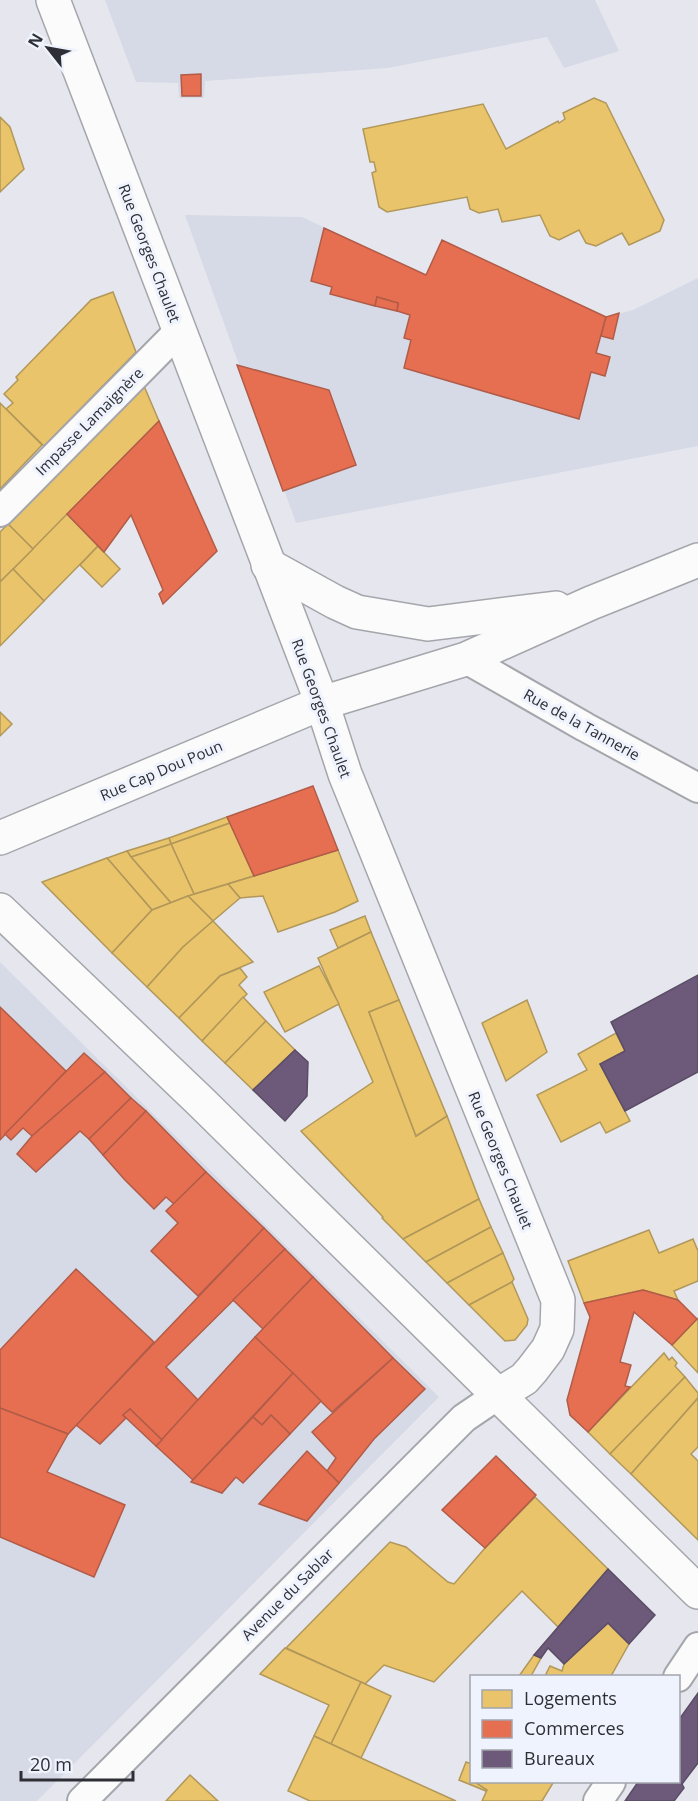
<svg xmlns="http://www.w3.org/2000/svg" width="698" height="1801" font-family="'Open Sans',sans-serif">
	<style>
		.built { fill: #d6d9e6 }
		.homes { fill: #e9c46a; stroke: #b1975a; stroke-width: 1.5 }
		.shops { fill: #e76f51; stroke: #b05c48; stroke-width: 1.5 }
		.offices { fill: #6d597a; stroke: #5a4c65; stroke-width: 1.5 }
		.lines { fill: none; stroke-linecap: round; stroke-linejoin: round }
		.street-casing { stroke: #a5a6ab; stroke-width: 32 }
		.secondary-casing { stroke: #a5a6ab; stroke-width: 36 }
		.street { stroke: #fbfbfc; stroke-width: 28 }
		.secondary { stroke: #fbfbfc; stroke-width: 33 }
		.labels { text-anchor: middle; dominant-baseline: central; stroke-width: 6; stroke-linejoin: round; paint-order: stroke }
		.street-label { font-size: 15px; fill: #2e2f34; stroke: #eff3fe }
	</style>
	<rect width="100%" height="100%" fill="#e6e7ee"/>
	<g class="built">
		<polygon points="105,0 595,0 619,51 564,68 547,37 388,68 205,81 204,98 179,98 178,83 136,82"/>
		<polygon points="185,215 302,217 426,275 442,240 606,317 633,310 698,278 698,446 296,523"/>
		<polygon points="0,962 439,1397 37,1801 0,1801"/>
	</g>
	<g class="homes">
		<polygon points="594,98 606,103 664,220 660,231 629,245 622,233 596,246 586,243 579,230 559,240 550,236 540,215 502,222 498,209 479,213 470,209 467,197 387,212 379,207 372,173 376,171 374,162 370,162 363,129 483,104 506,149 558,121 559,123 565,119 563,113"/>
		<polygon points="0,117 10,127 24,169 0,192"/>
		<polygon points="113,292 136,352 44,446 6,409 13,403 4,394 18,380 16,377 91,300"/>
		<polygon points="141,379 159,421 33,549 3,519"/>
		<polygon points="0,403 42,445 0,489"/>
		<polygon points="67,514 98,546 44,601 13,569"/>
		<polygon points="8,524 33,549 0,582 0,532"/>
		<polygon points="98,546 120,569 102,587 80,565"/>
		<polygon points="13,569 44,601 0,646 0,582"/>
		<polygon points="0,712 12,724 0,736"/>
		<polygon points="227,817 230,823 171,844 169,838"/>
		<polygon points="230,823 254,876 194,894 171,844"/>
		<polygon points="169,838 171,844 131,857 127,851"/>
		<polygon points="171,844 194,894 171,903 131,857"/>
		<polygon points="338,850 358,901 335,912 278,932 263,896 240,898 228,884"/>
		<polygon points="127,851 131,857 171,903 152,910 107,858"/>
		<polygon points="107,858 152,910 112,953 42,882"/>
		<polygon points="228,884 240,898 213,921 188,896"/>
		<polygon points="188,896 213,921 183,947 147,987 112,953 152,910"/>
		<polygon points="365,916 371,932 338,948 330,930"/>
		<polygon points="213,921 253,962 220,976 179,1018 147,987 183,947"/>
		<polygon points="371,932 399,1000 369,1012 416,1136 447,1116 479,1199 403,1239 382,1218 383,1217 301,1131 373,1082 318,958"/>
		<polygon points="319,966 339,1004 285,1032 264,992"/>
		<polygon points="240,968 247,977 239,985 247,994 202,1041 179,1018 220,976"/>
		<polygon points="243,997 266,1021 225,1063 202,1041"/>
		<polygon points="399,1000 447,1116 416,1136 369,1012"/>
		<polygon points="527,1000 547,1052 506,1081 482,1023"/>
		<polygon points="266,1021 295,1050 253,1090 225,1063"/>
		<polygon points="616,1033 625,1051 600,1064 630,1121 606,1133 600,1122 561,1142 537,1095 587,1070 578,1054"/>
		<polygon points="479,1199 491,1227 426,1262 403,1239"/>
		<polygon points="491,1227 503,1253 447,1283 426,1262"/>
		<polygon points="649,1230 659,1253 693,1239 698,1251 698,1281 674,1291 678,1300 643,1290 584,1303 568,1261"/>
		<polygon points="503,1253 514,1279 512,1282 469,1305 447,1283"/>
		<polygon points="512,1282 528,1319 527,1325 515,1340 505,1341 469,1305"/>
		<polygon points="698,1318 698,1373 672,1345"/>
		<polygon points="664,1353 669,1360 672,1357 677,1363 675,1366 685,1377 610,1454 588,1432"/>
		<polygon points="685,1377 698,1393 698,1398 631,1474 610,1454"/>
		<polygon points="698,1398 698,1447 691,1454 698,1461 698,1540 631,1474"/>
		<polygon points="535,1497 608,1569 558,1627 522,1591 434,1682 384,1665 365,1684 286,1648 390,1542 406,1547 448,1582 454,1584 485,1548"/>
		<polygon points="608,1623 629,1644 611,1676 545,1676 550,1666 562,1671 564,1664"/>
		<polygon points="285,1648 361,1682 331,1744 314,1736 329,1705 260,1674"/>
		<polygon points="534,1655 541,1658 531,1676 519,1676"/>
		<polygon points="361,1682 391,1696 361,1758 331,1744"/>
		<polygon points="314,1736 361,1758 456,1801 310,1801 288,1791"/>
		<polygon points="466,1762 472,1764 472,1782 475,1782 487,1790 486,1791 459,1780"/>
		<polygon points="190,1775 218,1801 166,1801"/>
		<polygon points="475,1782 550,1782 553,1783 542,1801 482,1801 487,1790"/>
	</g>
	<g class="shops">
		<polygon points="201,74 201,96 182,96 181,75"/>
		<polygon points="324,228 426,275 442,240 606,317 596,353 610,357 605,376 591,372 579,419 404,368 411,340 404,338 410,315 397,311 398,303 377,297 375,306 330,294 332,287 311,281"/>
		<polygon points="377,297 398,303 397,311 375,306"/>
		<polygon points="619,313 613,339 601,336 606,317"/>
		<polygon points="237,365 329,390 356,465 283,491"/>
		<polygon points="159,421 217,551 163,604 159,594 163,590 131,515 104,552 67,514"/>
		<polygon points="313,786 338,850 254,876 227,817"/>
		<polygon points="0,1007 66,1071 0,1140"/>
		<polygon points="84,1053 105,1072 32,1136 23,1128 11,1140 5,1134"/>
		<polygon points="105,1072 131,1098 89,1139 80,1131 36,1172 17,1154 32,1136"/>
		<polygon points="131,1098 146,1111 103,1155 89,1139"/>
		<polygon points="146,1111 206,1172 174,1204 166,1197 154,1209 124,1179 103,1155"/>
		<polygon points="206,1172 264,1228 198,1296 151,1251 178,1223 166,1211"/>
		<polygon points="264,1228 285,1249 166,1367 198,1400 162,1440 130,1409 123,1415 126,1418 100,1444 76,1425"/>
		<polygon points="285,1249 313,1277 263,1329 233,1300"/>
		<polygon points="76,1269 154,1342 68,1434 0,1408 0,1350"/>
		<polygon points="313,1277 393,1358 332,1412 255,1337"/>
		<polygon points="643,1290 678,1300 697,1319 672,1345 634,1312 620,1362 631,1365 625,1386 630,1387 588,1432 570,1415 567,1400 590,1317 584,1303"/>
		<polygon points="255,1337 293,1373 193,1480 156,1446"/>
		<polygon points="393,1358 425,1389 374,1439 339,1483 327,1471 336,1458 312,1432"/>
		<polygon points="293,1373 321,1401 290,1434 271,1415 262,1425 253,1417"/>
		<polygon points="0,1408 68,1434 47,1472 125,1505 94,1577 0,1537"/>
		<polygon points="130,1409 162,1440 156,1446 123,1415"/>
		<polygon points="271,1415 290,1434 243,1483 236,1477 222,1493 191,1482 253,1417 262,1425"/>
		<polygon points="307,1451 339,1483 307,1521 259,1504"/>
		<polygon points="496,1456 536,1495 485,1548 442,1510"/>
	</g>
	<g class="offices">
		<polygon points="698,975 698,1072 625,1111 600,1064 625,1051 611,1022"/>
		<polygon points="295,1050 308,1062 307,1096 285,1121 253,1090"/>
		<polygon points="608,1569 655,1615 629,1644 608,1623 564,1664 548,1648 541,1658 534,1655"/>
		<polygon points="698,1693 698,1763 682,1784 684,1788 674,1801 625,1801 638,1782 678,1782 678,1721"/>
	</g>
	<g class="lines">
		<defs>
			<g id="street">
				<polyline points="0,512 179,331"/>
				<polyline points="466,659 585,727 698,788"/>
				<polyline points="678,1677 698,1647"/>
				<polyline points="82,1801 421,1461 464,1418 498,1395"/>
				<polyline points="598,1801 611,1782"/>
			</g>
			<g id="secondary">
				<polyline points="53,0 322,703 345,774 558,1300 557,1329 548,1349 532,1370 524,1379 498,1395"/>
				<polyline points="268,565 335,602 357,612 428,624 556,608"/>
				<polyline points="0,838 322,703 466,659 591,603 698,560"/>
				<polyline points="0,910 201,1102 698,1592"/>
			</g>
		</defs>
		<use href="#street" class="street-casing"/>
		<use href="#secondary" class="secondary-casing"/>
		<use href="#street" class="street"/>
		<use href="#secondary" class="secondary"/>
	</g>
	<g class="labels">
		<g class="street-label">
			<text transform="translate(150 253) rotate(69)">Rue Georges Chaulet</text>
			<text transform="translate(89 421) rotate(-45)">Impasse Lamaignère</text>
			<text transform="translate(322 708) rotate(70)">Rue Georges Chaulet</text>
			<text transform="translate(582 724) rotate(29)">Rue de la Tannerie</text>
			<text transform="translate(161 770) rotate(-23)">Rue Cap Dou Poun</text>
			<text transform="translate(501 1160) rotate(68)">Rue Georges Chaulet</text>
			<text transform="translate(287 1594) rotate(-45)">Avenue du Sablar</text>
		</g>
	</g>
	<rect x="470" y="1675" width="210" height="108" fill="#eff3fe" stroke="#a2a5ad" stroke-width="1.5"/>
	<rect x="482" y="1690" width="30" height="18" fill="#e9c46a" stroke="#a2a5ad" stroke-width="1.5"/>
	<text x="524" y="1705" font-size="18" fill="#2e2f34">Logements</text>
	<rect x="482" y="1720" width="30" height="18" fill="#e76f51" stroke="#a2a5ad" stroke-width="1.5"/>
	<text x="524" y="1735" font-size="18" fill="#2e2f34">Commerces</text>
	<rect x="482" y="1750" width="30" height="18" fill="#6d597a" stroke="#a2a5ad" stroke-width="1.5"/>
	<text x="524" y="1765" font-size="18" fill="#2e2f34">Bureaux</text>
	<g transform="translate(48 48) rotate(301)" stroke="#eff3fe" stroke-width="4.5" paint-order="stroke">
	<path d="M0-4.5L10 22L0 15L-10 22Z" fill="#2e2f34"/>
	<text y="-9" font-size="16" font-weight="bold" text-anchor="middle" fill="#2e2f34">N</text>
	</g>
	<path d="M21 1771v9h112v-9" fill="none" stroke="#2e2f34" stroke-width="3"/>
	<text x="30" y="1771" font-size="18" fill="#2e2f34" stroke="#eff3fe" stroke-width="4.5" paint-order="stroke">20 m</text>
</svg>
